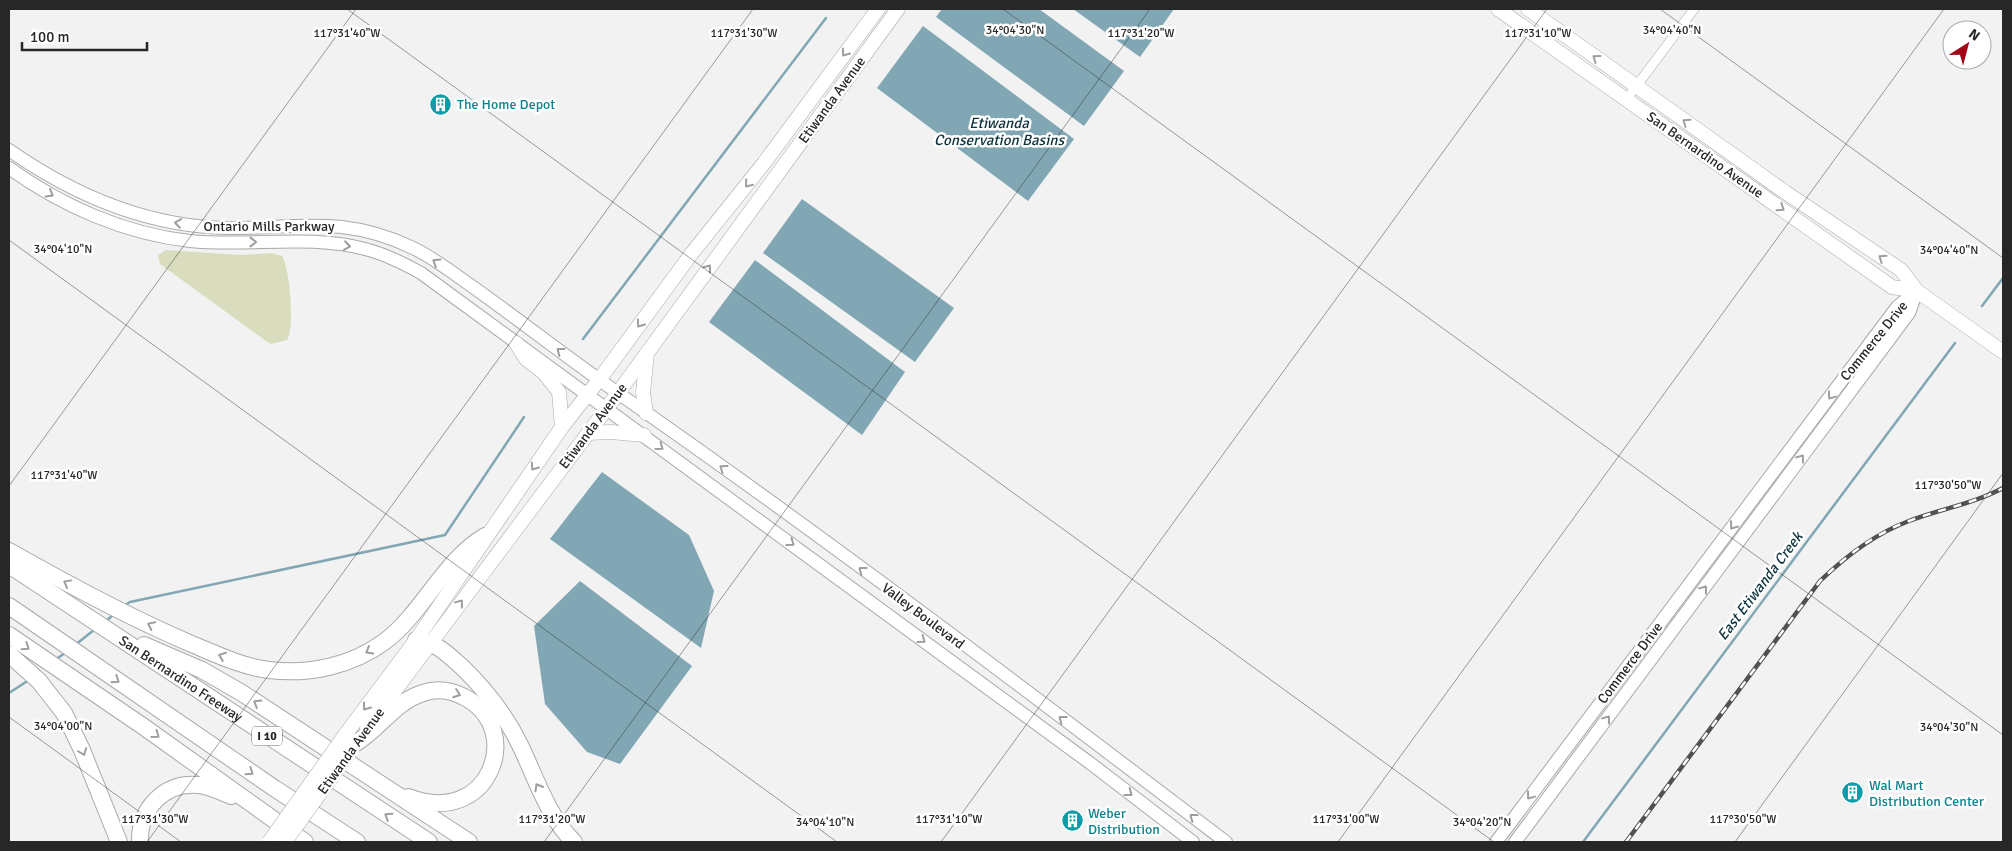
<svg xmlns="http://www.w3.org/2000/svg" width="2012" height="851" font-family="Signika,sans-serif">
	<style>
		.green { fill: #daddbd }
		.water { fill: #81a7b4 }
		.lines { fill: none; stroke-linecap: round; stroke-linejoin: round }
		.stream { stroke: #81a7b4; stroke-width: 2.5 }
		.street-casing { stroke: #a9a9aa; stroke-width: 10 }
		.secondary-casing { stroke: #a9a9aa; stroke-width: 14 }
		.primary-casing { stroke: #a9a9aa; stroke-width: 15 }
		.highway-casing { stroke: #a9a9aa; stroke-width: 18 }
		.street { stroke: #fff; stroke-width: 9 }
		.secondary { stroke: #fff; stroke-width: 12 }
		.primary { stroke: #fff; stroke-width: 14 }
		.highway { stroke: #fff; stroke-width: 16 }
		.rail-casing { stroke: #515151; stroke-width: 4.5 }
		.rail { stroke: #fff; stroke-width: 2.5; stroke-dasharray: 8; stroke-linecap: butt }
		.primary-bridge-casing { stroke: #a9a9aa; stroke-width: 15; stroke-linecap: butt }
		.primary-bridge { stroke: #fff; stroke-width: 14 }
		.oneway { stroke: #9e9e9e }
		.ticks { fill: none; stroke: #272727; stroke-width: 1; stroke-opacity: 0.45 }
		.labels { text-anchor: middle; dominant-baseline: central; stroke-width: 5; stroke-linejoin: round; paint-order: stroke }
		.shield { fill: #fff; stroke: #686868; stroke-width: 1 }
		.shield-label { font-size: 12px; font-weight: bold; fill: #272727 }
		.street-label { font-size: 14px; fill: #272727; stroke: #fff }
		.culture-label { font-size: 14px; fill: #0d838f; stroke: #fff; text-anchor: start }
		.water-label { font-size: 15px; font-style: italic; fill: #0e333e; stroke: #fff }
		.ticks-label { font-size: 12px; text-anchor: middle; fill: #272727; stroke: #fff; stroke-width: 5; stroke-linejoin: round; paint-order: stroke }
	</style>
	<rect width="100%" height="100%" fill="#f2f2f3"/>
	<path class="green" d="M 166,250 L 241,255 L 271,253 L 282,256 C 290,268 295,328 287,340 L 271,344 L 266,341 L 160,264 L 158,255 Z"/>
	<g class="water">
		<polygon points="942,9 1039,9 1124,71 1084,126 936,17"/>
		<polygon points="1073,9 1174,9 1140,57"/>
		<polygon points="923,26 1074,139 1028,201 877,88"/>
		<polygon points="802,199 954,308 915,362 763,253"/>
		<polygon points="755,260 905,372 862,435 709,322"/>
		<polygon points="602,472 689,535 714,591 701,648 550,539"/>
		<polygon points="580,581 692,666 620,764 587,752 545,704 534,626"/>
	</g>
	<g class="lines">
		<g class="stream">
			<polyline points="1982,306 2003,278"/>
			<polyline points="583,339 826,18"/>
			<polyline points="124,606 130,602 445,535 524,417"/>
			<polyline points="105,622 114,614"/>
			<polyline points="75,645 94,630"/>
			<polyline points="55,660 65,653"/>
			<polyline points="9,693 29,680"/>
			<polyline points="1583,842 1955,343"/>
		</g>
		<defs>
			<polyline id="street" points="1626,100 1694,9"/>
			<g id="secondary">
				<path d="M 9,150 C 75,196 147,227 229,228 C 299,228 345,215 413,248 C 434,258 453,273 473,287 C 522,322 569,359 618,393 C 825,537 1026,690 1226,842"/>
				<path d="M 9,168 C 62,206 125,234 190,241 C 248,247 309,234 365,249 C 385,254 403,263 421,273 L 1090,763 L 1193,842"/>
				<polyline points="1496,842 1897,307 1917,291"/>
				<polyline points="1515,842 1909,313 1917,291"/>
			</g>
			<g id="primary">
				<polyline points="1498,9 1892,287 1917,291"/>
				<polyline points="1528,9 1785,192 1901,270 1917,291 2003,352"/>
				<polyline points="516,343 526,359 543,372 559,392 562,427"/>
				<polyline points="646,413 643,393 647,353"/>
				<polyline points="588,433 611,432 644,435"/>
				<polyline points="367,728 607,408 898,9"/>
				<polyline points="345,735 416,640 562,427 599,380 692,253 764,163 878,9"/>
			</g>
			<g id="highway">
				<path d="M 9,551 C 69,585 130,618 194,645 C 218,655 243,667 269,670 C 309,675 351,666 384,642 C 423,613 443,561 485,536"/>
				<path id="s1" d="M 9,565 L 429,842"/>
				<polyline points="9,606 274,788 357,842"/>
				<polyline points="9,635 144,727 305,842"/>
				<path d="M 416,640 C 437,643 445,652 461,666 C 486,690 505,714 520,745 C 536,778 548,817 574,842"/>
				<polyline points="144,645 202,670 242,693 469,842"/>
				<polyline points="9,654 39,681 64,713 82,750 119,842"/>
				<path d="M 356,743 C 380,728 396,701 423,693 C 437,688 451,690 464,697 C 526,728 490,829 408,797"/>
				<path d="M 140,842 C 139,809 164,782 198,785 C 210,786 220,791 231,796"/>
			</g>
		</defs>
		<use href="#street" class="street-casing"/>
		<use href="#secondary" class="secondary-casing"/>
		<use href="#primary" class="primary-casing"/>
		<use href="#highway" class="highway-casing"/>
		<use href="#street" class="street"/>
		<use href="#secondary" class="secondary"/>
		<use href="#primary" class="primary"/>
		<use href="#highway" class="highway"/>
		<defs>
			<path id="rail" d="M 1626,842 L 1820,581 C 1846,556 1874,534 1909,521 C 1940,509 1973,504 2003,488"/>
		</defs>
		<use href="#rail" class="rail-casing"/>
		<use href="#rail" class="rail"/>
		<defs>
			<g id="primary-bridge">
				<polyline points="269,842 345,735"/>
				<polyline points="285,842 356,743"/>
			</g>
		</defs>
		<use href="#primary-bridge" class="primary-bridge-casing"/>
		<use href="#primary-bridge" class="primary-bridge"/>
	</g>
	<defs><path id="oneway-chevron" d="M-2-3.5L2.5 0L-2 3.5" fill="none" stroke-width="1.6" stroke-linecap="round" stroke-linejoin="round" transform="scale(1.25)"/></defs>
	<g class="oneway">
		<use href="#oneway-chevron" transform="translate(845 53) rotate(126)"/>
		<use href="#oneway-chevron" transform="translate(1596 58) rotate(-144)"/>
		<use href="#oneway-chevron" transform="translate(1686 122) rotate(-145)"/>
		<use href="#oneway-chevron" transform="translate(748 184) rotate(129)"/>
		<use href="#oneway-chevron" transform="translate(50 194) rotate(30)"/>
		<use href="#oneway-chevron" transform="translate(1781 208) rotate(35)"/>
		<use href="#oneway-chevron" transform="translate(178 223) rotate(-172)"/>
		<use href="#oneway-chevron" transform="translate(253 242)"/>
		<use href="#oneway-chevron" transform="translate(347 246) rotate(8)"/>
		<use href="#oneway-chevron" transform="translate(1882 258) rotate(-146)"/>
		<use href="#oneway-chevron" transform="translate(436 262) rotate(-148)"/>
		<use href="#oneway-chevron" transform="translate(708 268) rotate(-54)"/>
		<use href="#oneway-chevron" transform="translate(640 324) rotate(126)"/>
		<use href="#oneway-chevron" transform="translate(560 351) rotate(-143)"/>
		<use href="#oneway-chevron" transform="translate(1831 396) rotate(127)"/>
		<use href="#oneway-chevron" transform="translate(660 447) rotate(36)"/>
		<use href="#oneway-chevron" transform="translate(1801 458) rotate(-53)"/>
		<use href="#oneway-chevron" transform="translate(534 467) rotate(125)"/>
		<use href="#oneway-chevron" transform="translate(723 468) rotate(-144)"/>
		<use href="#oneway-chevron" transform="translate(1733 526) rotate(127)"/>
		<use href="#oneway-chevron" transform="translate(791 543) rotate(36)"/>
		<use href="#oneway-chevron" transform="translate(862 570) rotate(-143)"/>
		<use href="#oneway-chevron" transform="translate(67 583) rotate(-151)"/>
		<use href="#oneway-chevron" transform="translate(1704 589) rotate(-53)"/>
		<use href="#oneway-chevron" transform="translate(460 603) rotate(-53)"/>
		<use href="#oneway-chevron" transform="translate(151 625) rotate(-154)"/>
		<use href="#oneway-chevron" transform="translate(922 640) rotate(36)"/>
		<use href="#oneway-chevron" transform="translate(26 647) rotate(34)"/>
		<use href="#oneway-chevron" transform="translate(369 651) rotate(150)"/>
		<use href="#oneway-chevron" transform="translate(222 656) rotate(-159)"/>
		<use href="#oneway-chevron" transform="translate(116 680) rotate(34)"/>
		<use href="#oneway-chevron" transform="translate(457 694) rotate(20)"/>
		<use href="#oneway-chevron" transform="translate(257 703) rotate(-148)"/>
		<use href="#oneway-chevron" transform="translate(366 707) rotate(126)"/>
		<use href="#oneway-chevron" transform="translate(1062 719) rotate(-143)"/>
		<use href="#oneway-chevron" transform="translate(1607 719) rotate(-53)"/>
		<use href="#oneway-chevron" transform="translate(156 735) rotate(36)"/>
		<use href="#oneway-chevron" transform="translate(83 752) rotate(69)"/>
		<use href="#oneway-chevron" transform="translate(250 772) rotate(34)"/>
		<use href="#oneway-chevron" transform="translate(538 787) rotate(-120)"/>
		<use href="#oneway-chevron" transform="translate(1129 793) rotate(37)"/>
		<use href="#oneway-chevron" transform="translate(1530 796) rotate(127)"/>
		<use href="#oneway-chevron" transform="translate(388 816) rotate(-147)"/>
		<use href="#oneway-chevron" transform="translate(1193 817) rotate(-143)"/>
	</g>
	<path class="ticks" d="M 347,9 L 1494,842M 1003,9 L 2003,735M 1660,9 L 2003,258M 9,240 L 837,842M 9,486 L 356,9M 9,717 L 181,842M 147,842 L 753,9M 544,842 L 1150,9M 941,842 L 1547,9M 1338,842 L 1944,9M 1735,842 L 2003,473"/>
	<defs>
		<symbol id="building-disc" viewBox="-11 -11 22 22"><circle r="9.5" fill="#0f9aa8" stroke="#fff"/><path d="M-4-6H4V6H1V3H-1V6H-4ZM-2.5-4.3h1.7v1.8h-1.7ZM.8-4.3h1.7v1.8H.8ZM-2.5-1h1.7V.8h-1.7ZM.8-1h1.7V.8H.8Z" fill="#fff"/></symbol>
	</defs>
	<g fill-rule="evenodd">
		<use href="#building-disc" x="428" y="92" width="25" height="25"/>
		<use href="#building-disc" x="1840" y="780" width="25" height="25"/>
		<use href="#building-disc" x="1060" y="808" width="25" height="25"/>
	</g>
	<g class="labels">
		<rect class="shield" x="252" y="726.5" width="30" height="19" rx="4"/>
		<g class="shield-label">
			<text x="267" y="736">I 10</text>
		</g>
		<g class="street-label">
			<text transform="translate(832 100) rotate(-54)">Etiwanda Avenue</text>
			<text transform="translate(1705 155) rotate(35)">San Bernardino Avenue</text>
			<text x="269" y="226">Ontario Mills Parkway</text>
			<text transform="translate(1874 341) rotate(-51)">Commerce Drive</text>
			<text transform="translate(593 426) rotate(-53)">Etiwanda Avenue</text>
			<text transform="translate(923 616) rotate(37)">Valley Boulevard</text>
			<text transform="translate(1630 663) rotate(-53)">Commerce Drive</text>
			<text stroke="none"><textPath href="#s1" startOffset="206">San Bernardino Freeway</textPath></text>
			<text transform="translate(351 751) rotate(-54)">Etiwanda Avenue</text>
		</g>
		<g class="culture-label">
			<text x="457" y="104">The Home Depot</text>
			<text x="1869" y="785">Wal Mart<tspan x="1869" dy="16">Distribution Center</tspan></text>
			<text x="1088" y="813">Weber<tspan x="1088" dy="16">Distribution</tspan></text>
		</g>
		<g class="water-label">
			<text x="999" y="123">Etiwanda<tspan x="999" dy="17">Conservation Basins</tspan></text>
			<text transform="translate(1760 586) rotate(-53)">East Etiwanda Creek</text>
		</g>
	</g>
	<g class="ticks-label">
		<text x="1015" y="34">34°04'30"N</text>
		<text x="1672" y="34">34°04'40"N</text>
		<text x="347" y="37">117°31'40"W</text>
		<text x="744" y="37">117°31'30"W</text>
		<text x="1141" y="37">117°31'20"W</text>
		<text x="1538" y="37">117°31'10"W</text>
		<text x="63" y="253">34°04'10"N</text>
		<text x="1949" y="254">34°04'40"N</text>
		<text x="64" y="479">117°31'40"W</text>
		<text x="1948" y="489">117°30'50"W</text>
		<text x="63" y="730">34°04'00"N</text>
		<text x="1949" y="731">34°04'30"N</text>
		<text x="155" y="823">117°31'30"W</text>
		<text x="552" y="823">117°31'20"W</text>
		<text x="949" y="823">117°31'10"W</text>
		<text x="1346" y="823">117°31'00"W</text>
		<text x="1743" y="823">117°30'50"W</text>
		<text x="825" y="826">34°04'10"N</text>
		<text x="1482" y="826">34°04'20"N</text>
	</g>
	<rect width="2012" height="851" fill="none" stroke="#272727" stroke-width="20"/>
	<g transform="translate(1967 45) rotate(36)"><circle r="24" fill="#ffffff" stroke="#a9a9a9"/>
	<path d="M0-4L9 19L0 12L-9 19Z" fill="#a2051a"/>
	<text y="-8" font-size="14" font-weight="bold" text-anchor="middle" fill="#272727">N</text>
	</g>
	<path d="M22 42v8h125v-8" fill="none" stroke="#272727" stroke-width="2.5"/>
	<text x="30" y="42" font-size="15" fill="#272727" stroke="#ffffff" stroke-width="4" paint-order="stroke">100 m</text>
</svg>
